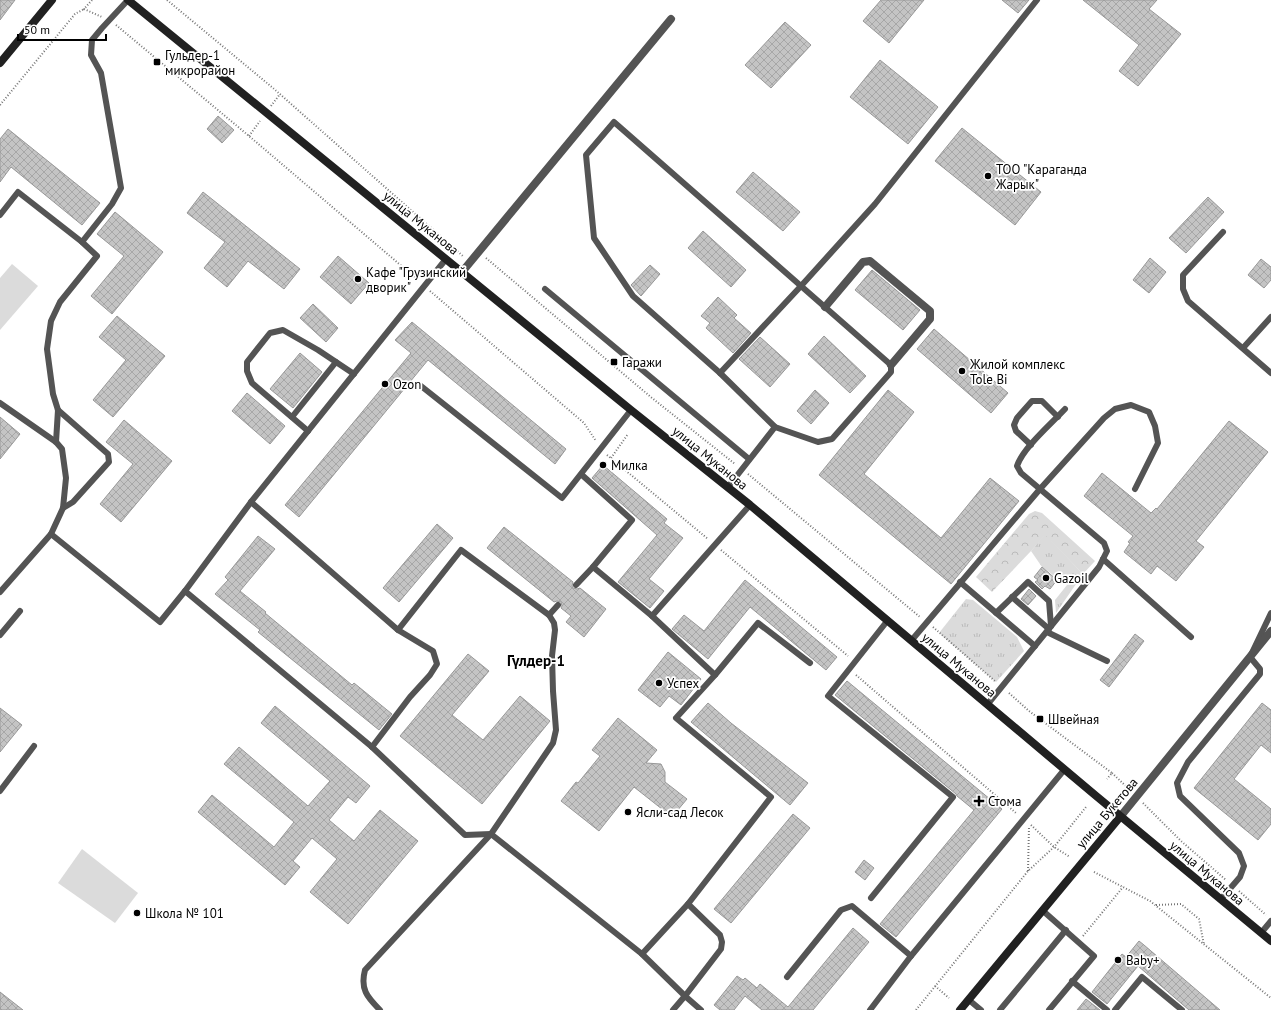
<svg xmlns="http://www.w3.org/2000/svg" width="1271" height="1010" font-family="'PT Sans',sans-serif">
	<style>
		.grass { fill: url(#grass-tufts) }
		.forest { fill: url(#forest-crowns) }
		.pitch { fill: #dbdbdb }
		.building { fill: url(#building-cross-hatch); stroke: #989898 }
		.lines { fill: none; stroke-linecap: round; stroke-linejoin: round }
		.path { stroke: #767676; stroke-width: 2; stroke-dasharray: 1 2; stroke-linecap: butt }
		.lane { stroke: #545454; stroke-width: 6 }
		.street { stroke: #545454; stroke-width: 8 }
		.secondary { stroke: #212121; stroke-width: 8 }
		.poi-dot { fill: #000; stroke: #fff; stroke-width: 1.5 }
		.labels { text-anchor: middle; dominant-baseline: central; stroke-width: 3.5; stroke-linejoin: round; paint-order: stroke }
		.poi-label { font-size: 13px; fill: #000; stroke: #fff; text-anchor: start }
		.street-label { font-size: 13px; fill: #000; stroke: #fff }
		.quarter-label { font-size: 15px; font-weight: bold; fill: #000; stroke: #fff }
	</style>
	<defs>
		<pattern id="grass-tufts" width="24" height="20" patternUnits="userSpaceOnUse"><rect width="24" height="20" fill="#dbdbdb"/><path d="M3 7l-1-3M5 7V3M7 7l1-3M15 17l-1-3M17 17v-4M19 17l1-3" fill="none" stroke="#bababa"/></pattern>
		<pattern id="forest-crowns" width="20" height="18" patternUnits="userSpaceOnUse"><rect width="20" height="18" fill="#dbdbdb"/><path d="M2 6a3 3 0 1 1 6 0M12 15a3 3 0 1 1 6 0" fill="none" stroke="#bababa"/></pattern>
		<pattern id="building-cross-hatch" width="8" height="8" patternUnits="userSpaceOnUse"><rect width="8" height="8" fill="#c4c4c4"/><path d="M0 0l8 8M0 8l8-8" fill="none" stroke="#a7a7a7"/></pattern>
	</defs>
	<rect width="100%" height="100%" fill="#fff"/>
	<g class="grass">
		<polygon points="1045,534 1083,574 1056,613 1055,600 1067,585 1042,567 1031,551"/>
		<polygon points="966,599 973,600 1017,637 1024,651 996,682 939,633"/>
	</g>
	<polygon class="forest" points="1035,511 1042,513 1095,561 1083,574 1045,535 1031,551 992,592 976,577 1029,514"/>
	<g class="pitch">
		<polygon points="12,264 38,286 0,330 0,278"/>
		<polygon points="82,849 138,893 115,923 58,883"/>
	</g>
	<g class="building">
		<polygon points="0,0 15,0 0,20"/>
		<polygon points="881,0 924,0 889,43 863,21"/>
		<polygon points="1002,0 1029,0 1018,13"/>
		<polygon points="1083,0 1157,0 1149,9 1181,34 1138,86 1119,71 1139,45"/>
		<polygon points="785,22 811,45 771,88 745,65"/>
		<polygon points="880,60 938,107 908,144 850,97"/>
		<polygon points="218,116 234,130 222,143 207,129"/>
		<polygon points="962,128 1041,192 1015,225 935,161"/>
		<polygon points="8,129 100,203 82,225 11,167 0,182 0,139"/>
		<polygon points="753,172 800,212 783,231 736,192"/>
		<polygon points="203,192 300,269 284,289 248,261 227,287 204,268 225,242 187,213"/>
		<polygon points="1208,197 1224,212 1186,253 1169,238"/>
		<polygon points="115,212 163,252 112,314 91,296 124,256 97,234"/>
		<polygon points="703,231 746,270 731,287 688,248"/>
		<polygon points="338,256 369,283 351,304 320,277"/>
		<polygon points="1150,258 1166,272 1149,293 1133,280"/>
		<polygon points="1261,259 1271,267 1271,280 1264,288 1248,275"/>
		<polygon points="650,265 660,274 641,296 631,285"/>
		<polygon points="872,270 920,310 903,330 855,290"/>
		<polygon points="718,297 737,315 734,318 751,333 733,353 706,328 710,323 701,316"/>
		<polygon points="313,304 338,328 326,342 300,318"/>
		<polygon points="117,316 165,356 113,417 93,400 126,360 99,337"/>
		<polygon points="412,322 566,449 555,464 428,360 299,517 285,505 411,353 395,340"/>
		<polygon points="934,329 1008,393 991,413 917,349"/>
		<polygon points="824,336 866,376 850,393 808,354"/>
		<polygon points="760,337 790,364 770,387 739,359"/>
		<polygon points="300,353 322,372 293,408 270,389"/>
		<polygon points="815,390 829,403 811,424 797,411"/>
		<polygon points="888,390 914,412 864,474 941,538 990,478 1019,501 951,584 819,475"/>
		<polygon points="247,393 285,426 270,444 232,411"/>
		<polygon points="0,417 20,434 0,459"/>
		<polygon points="124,420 172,461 121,522 100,504 133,464 106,442"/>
		<polygon points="1229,421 1268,452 1196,541 1204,547 1176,581 1157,566 1151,574 1124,552 1130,543 1128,542 1133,536 1084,496 1102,473 1151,513 1156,508 1157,509"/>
		<polygon points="603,465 667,519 664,523 683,538 649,579 664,591 650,608 618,582 657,535 592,478"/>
		<polygon points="437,524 453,538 399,602 383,588"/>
		<polygon points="504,527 573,582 572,586 573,588 577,589 580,588 606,609 584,637 566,622 571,616 561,608 562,606 561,602 557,601 554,602 487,548"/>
		<polygon points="258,536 275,549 240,591 266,612 265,613 352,685 354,683 392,714 379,730 258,632 260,630 215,594 228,580 225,577"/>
		<polygon points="1042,567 1057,580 1050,589 1045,586 1042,589 1035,582 1038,580 1034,577"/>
		<polygon points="745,580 837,657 826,670 750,607 708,659 672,629 684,615 704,631"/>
		<polygon points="1029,589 1036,596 1028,605 1021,599"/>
		<polygon points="1135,634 1144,641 1109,687 1100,680"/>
		<polygon points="668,652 701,679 681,705 669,696 660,707 638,690"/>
		<polygon points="468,654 489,671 452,715 483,740 520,696 550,721 482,804 400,736"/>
		<polygon points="847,681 1002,809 896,937 880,924 974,810 957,796 956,794 835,695"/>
		<polygon points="708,703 731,723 808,783 790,805 691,722"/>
		<polygon points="1262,703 1271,710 1271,753 1261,745 1234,779 1271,809 1271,824 1258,840 1194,788"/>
		<polygon points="275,706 370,786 356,803 348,797 329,820 354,841 380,810 418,841 348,924 310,892 337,859 312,838 293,861 300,867 285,885 198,812 212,795 274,847 294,822 224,764 239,747 308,806 330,781 261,723"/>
		<polygon points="0,708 22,725 0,752"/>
		<polygon points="618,718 657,750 646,763 661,764 665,772 665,782 687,799 672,817 634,787 599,831 561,801 576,782 578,783 600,756 592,750"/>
		<polygon points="793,814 810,828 731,923 714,909"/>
		<polygon points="864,860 874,868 865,880 855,872"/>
		<polygon points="853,928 869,942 813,1010 762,1010 745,996 734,1010 720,1010 714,1005 737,976 743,980 745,978 757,988 760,984 788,1007"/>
		<polygon points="1139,941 1144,945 1220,1010 1189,1010 1138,966 1107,1004 1092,992 1122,954 1126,957"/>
		<polygon points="0,992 23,1010 0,1010"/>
		<polygon points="1086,999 1100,1010 1077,1010"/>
	</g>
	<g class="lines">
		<g class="path">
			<polyline points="92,0 84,9 102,17"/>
			<polyline points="167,0 273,88 464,257"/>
			<polyline points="116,25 249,136 418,280"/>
			<polyline points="0,105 75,14 84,9"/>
			<polyline points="271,106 280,94"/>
			<polyline points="249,136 260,121"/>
			<polyline points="486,258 652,398 735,464"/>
			<polyline points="430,291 584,423 596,441"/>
			<polyline points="607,455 708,539"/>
			<polyline points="611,458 628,434"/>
			<polyline points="748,474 920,617"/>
			<polyline points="721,550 848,656"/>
			<polyline points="933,627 996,682"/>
			<polyline points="856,675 1016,813"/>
			<polyline points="1009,693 1029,711 1112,773 1107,779"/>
			<polyline points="1112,773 1130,790"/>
			<polyline points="1143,803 1181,841 1226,880"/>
			<polyline points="1031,825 1054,847 1070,857"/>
			<polyline points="1028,871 1029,827"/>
			<polyline points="1094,872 1150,901 1271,998"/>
			<polyline points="1239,891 1266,915"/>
			<polyline points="1156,905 1181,904 1199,919 1204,945"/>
			<polyline points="1083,936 1123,887"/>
			<polyline points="935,986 949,998"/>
			<polyline points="916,1010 1028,871 1054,847 1086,807"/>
		</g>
		<g class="lane">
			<polygon points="614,122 891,365 891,372 832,439 818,442 775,427 720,373 633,296 594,238 586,155"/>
			<polyline points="0,215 18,192 82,242 97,256 60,302 51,321 47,349 53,394 58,410 56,442"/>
			<polyline points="1223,232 1183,275 1183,289 1188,301 1271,373"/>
			<polyline points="82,242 112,204 121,188 101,73 91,55 92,40 102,28 128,0"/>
			<polyline points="545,289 749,459"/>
			<polyline points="1243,348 1271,317"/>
			<polyline points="720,373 801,286 875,204 1037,0"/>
			<polyline points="421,386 562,498 631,410"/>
			<polyline points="0,403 56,442 62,449 66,478 63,508 51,534 160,622 185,591 372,747 465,835 491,834 642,954 688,904 720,935 722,942 721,949 685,996 701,1010"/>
			<polyline points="58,410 108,454 109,462 73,502 63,508"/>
			<polyline points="292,417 336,362"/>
			<polyline points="308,431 252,383 247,371 247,362 270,333 283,330 318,350 354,374"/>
			<polyline points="1031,445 1016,431 1014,425 1017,418 1032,401 1042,401 1058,417"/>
			<polyline points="582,475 632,520 593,567 652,616 750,505"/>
			<polyline points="728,487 775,427"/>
			<polyline points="251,502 398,630 461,550 549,615 558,605"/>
			<polyline points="1103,559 1191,637"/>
			<polyline points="960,582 1035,646"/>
			<polyline points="576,585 593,567"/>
			<polyline points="185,591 251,502 446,259"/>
			<polyline points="0,592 51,534"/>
			<polyline points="1012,597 1049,629"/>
			<polyline points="996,613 1028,582 1049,601 1051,626"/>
			<polyline points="652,616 715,675 758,623 810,663"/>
			<polyline points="1047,632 1107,661"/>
			<polyline points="0,635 20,611"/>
			<polyline points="911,641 1040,489 1104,418 1115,409 1131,405 1149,412 1155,426 1158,443 1135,489"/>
			<path d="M 987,705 L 1099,567 L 1107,551 L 1104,543 L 1021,473 L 1017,466 C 1023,448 1051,424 1065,409"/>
			<polyline points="372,747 410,697 430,675 437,664 433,651 398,630"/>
			<polyline points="0,791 34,746"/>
			<polyline points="871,898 953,797 828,696 888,620"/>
			<polyline points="1221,899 1240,877 1244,866 1239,853 1180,796 1177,783 1188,762 1260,674 1260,669 1250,657 1271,613"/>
			<polyline points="688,904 771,797 676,718 715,675"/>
			<polyline points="1042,910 1094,956 1049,1010"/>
			<polyline points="1261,933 1271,921"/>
			<polyline points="642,954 685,996 673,1010"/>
			<polyline points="787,977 841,910 852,906 911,956"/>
			<polyline points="1072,981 1107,1010"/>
			<polyline points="969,1000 981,1010"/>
			<path d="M 380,1010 C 367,997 360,989 365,970 L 491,834 L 553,743 L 556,730 L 553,691 L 552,656 L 555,630 L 554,623 L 549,615"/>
			<polyline points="870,1010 911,956 1064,770"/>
			<polyline points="1000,1010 1066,930"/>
			<polyline points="1115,1010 1142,977 1182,1010"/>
		</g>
		<g class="street">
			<polyline points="462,272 671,19"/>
			<polyline points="825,307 863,262 870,261 930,311 930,319 891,365"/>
			<polyline points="1120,817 1271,631"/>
		</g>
		<g class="secondary">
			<polyline points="128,0 631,410 750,505 1095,795 1271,941"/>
			<polyline points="0,63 52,0"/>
			<polyline points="960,1010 1120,817"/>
		</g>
	</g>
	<g class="poi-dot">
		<rect x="153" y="58" width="8" height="8" rx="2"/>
		<circle cx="988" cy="176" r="4"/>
		<circle cx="358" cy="279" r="4"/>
		<rect x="610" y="358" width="8" height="8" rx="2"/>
		<circle cx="962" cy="371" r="4"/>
		<circle cx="385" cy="384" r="4"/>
		<circle cx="603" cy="465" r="4"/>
		<circle cx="1046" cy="578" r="4"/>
		<circle cx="659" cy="683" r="4"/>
		<rect x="1036" y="715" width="8" height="8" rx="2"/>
		<path d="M977 795h4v4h4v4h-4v4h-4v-4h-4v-4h4z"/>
		<circle cx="628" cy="812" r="4"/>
		<circle cx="137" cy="913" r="4"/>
		<circle cx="1118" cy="960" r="4"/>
	</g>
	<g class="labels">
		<g class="poi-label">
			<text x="165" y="55">Гульдер-1<tspan x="165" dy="15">микрорайон</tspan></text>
			<text x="996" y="169">ТОО "Караганда<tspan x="996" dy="15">Жарык"</tspan></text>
			<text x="366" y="272">Кафе "Грузинский<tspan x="366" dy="15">дворик"</tspan></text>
			<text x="622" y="362">Гаражи</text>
			<text x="970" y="364">Жилой комплекс<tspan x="970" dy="15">Tole Bi</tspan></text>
			<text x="393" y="384">Ozon</text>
			<text x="611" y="465">Милка</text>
			<text x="1054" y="578">Gazoil</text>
			<text x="667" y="683">Успех</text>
			<text x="1048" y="719">Швейная</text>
			<text x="988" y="801">Стома</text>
			<text x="636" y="812">Ясли-сад Лесок</text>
			<text x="145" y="913">Школа № 101</text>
			<text x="1126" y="960">Baby+</text>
		</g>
		<g class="street-label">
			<text transform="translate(421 223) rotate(39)">улица Муканова</text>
			<text transform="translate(710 458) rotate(39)">улица Муканова</text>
			<text transform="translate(959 665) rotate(40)">улица Муканова</text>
			<text transform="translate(1107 813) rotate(-50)">улица Букетова</text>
			<text transform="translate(1207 873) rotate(40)">улица Муканова</text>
		</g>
		<g class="quarter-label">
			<text x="536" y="660">Гүлдер-1</text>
		</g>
	</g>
	<path d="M18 34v6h88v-6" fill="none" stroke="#000000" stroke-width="2"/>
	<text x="24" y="34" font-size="12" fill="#000000" stroke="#ffffff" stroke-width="3" paint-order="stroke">50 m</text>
</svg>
